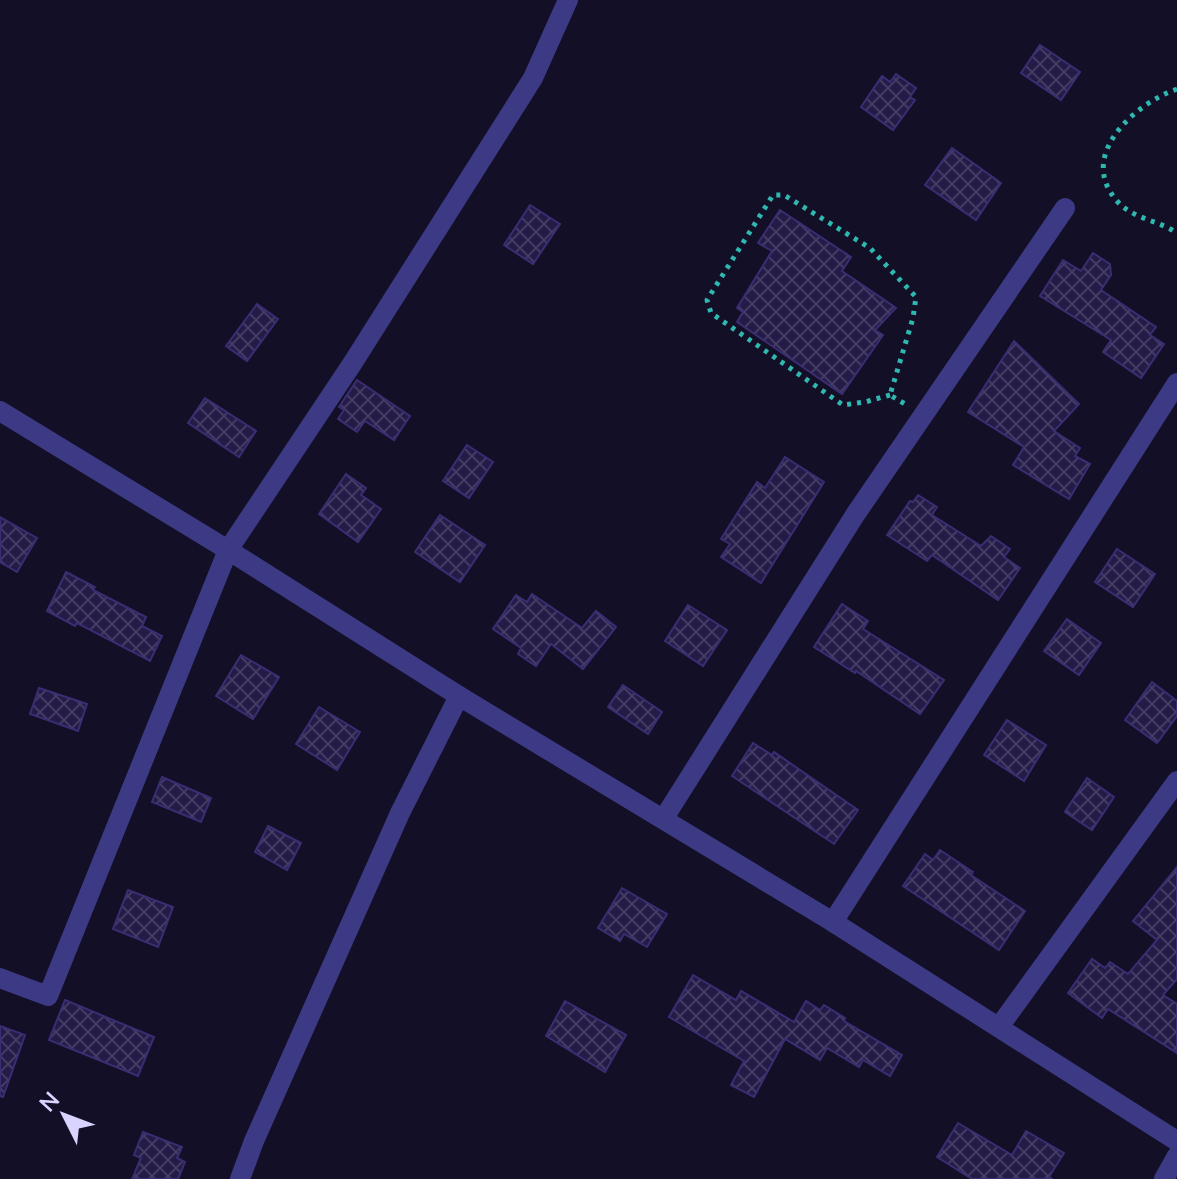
<svg xmlns="http://www.w3.org/2000/svg" width="1177" height="1179" font-family="Lato,sans-serif">
	<style>
		.building { fill: url(#building-cross-hatch); stroke: #3b2d73; stroke-width: 2 }
		.lines { fill: none; stroke-linecap: round; stroke-linejoin: round }
		.path { stroke: #2fb8b0; stroke-width: 5; stroke-dasharray: 4 6; stroke-linecap: butt }
		.minor { stroke: #3d3a85; stroke-width: 20 }
	</style>
	<defs>
		<pattern id="building-cross-hatch" width="8" height="8" patternUnits="userSpaceOnUse" patternTransform="scale(2)"><rect width="8" height="8" fill="#241b47"/><path d="M0 0l8 8M0 8l8-8" fill="none" stroke="#433b63"/></pattern>
	</defs>
	<rect width="100%" height="100%" fill="#130f26"/>
	<g class="building">
		<polygon points="1040,45 1080,72 1061,100 1021,73"/>
		<polygon points="896,74 916,88 910,97 915,100 893,130 861,107 882,76 890,82"/>
		<polygon points="952,148 1001,183 976,220 925,185"/>
		<polygon points="530,205 560,224 533,264 504,245"/>
		<polygon points="780,210 851,257 842,271 896,308 875,330 883,335 842,394 737,322 743,312 737,308 772,251 758,243"/>
		<polygon points="1093,253 1110,264 1111,275 1101,290 1156,327 1150,335 1164,344 1141,378 1103,352 1111,340 1040,296 1063,260 1081,271"/>
		<polygon points="257,304 278,319 247,361 226,346"/>
		<polygon points="1014,341 1079,404 1054,431 1080,448 1075,456 1090,464 1069,499 1013,465 1024,447 968,412"/>
		<polygon points="357,380 410,416 394,440 365,421 357,432 338,419 344,410 339,407"/>
		<polygon points="205,398 256,431 239,457 188,423"/>
		<polygon points="467,445 493,462 469,498 443,481"/>
		<polygon points="785,457 824,482 761,583 721,557 730,544 721,539 757,482 765,488"/>
		<polygon points="346,474 366,488 361,495 381,509 358,542 319,514"/>
		<polygon points="918,495 937,507 932,515 981,546 991,536 1010,549 1004,557 1020,568 998,600 932,555 927,561 887,535 910,501 913,502"/>
		<polygon points="440,515 485,545 460,582 415,552"/>
		<polygon points="0,517 37,538 17,572 0,562"/>
		<polygon points="1117,549 1155,574 1133,607 1095,582"/>
		<polygon points="66,572 95,587 93,590 146,617 142,626 162,636 150,661 77,623 75,626 47,611"/>
		<polygon points="532,594 582,628 596,611 616,627 583,669 551,644 536,666 518,654 521,648 493,629 516,595 527,602"/>
		<polygon points="842,604 868,621 863,629 944,680 920,714 856,671 855,673 814,647"/>
		<polygon points="688,605 727,630 703,666 665,641"/>
		<polygon points="1067,619 1101,643 1079,675 1044,651"/>
		<polygon points="241,655 279,677 253,719 216,696"/>
		<polygon points="1152,682 1177,701 1177,716 1157,743 1125,720"/>
		<polygon points="623,685 662,712 648,734 608,707"/>
		<polygon points="39,688 87,704 78,731 30,714"/>
		<polygon points="319,707 360,732 337,770 296,744"/>
		<polygon points="1007,720 1046,745 1024,781 984,755"/>
		<polygon points="753,743 772,755 774,752 858,810 834,844 732,776"/>
		<polygon points="162,777 211,798 201,822 152,802"/>
		<polygon points="1087,778 1114,797 1092,830 1065,812"/>
		<polygon points="268,826 301,843 287,870 255,852"/>
		<polygon points="940,850 973,872 971,875 1025,911 999,950 903,886 925,854 933,860"/>
		<polygon points="1177,867 1177,979 1163,995 1177,1004 1177,1053 1108,1009 1102,1018 1068,993 1092,959 1105,968 1110,962 1128,974 1157,940 1133,921"/>
		<polygon points="622,888 667,914 647,947 624,934 620,941 598,928"/>
		<polygon points="128,890 173,907 158,947 113,929"/>
		<polygon points="693,975 736,1000 741,991 794,1022 806,1001 820,1010 824,1005 845,1018 844,1021 902,1055 890,1076 863,1060 859,1067 827,1048 820,1060 785,1039 754,1097 731,1085 744,1061 669,1017"/>
		<polygon points="65,1000 154,1037 138,1076 49,1040"/>
		<polygon points="565,1001 626,1035 605,1072 546,1036"/>
		<polygon points="0,1026 25,1035 3,1097 0,1096"/>
		<polygon points="958,1123 1012,1155 1026,1131 1064,1153 1049,1177 1052,1179 972,1179 937,1157"/>
		<polygon points="143,1132 182,1147 177,1158 185,1162 178,1179 132,1179 141,1158 134,1155"/>
	</g>
	<g class="lines">
		<g class="path">
			<path d="M 1177,89 C 1136,103 1076,155 1117,201 C 1133,219 1158,220 1177,233"/>
			<polyline points="890,395 865,402 843,405 711,313 707,300 773,195 784,195 870,248 916,297 913,318 890,395 905,404"/>
		</g>
		<g class="minor">
			<polyline points="0,411 228,550 459,696 833,922 1177,1141"/>
			<polyline points="664,818 855,515 1065,208"/>
			<polyline points="833,922 1177,383"/>
			<polyline points="0,978 48,996 228,550 352,364 533,78 568,0"/>
			<polyline points="999,1027 1177,781"/>
			<polyline points="240,1179 254,1141 400,813 459,696"/>
			<polyline points="1164,1179 1177,1156"/>
		</g>
	</g>
	<g transform="translate(64 1115) rotate(312)" stroke="#130f26" stroke-width="6" paint-order="stroke">
	<path d="M0-6L14 30L0 20L-14 30Z" fill="#d9d4ff"/>
	<text y="-12" font-size="22" font-weight="bold" text-anchor="middle" fill="#d9d4ff">N</text>
	</g>
</svg>
